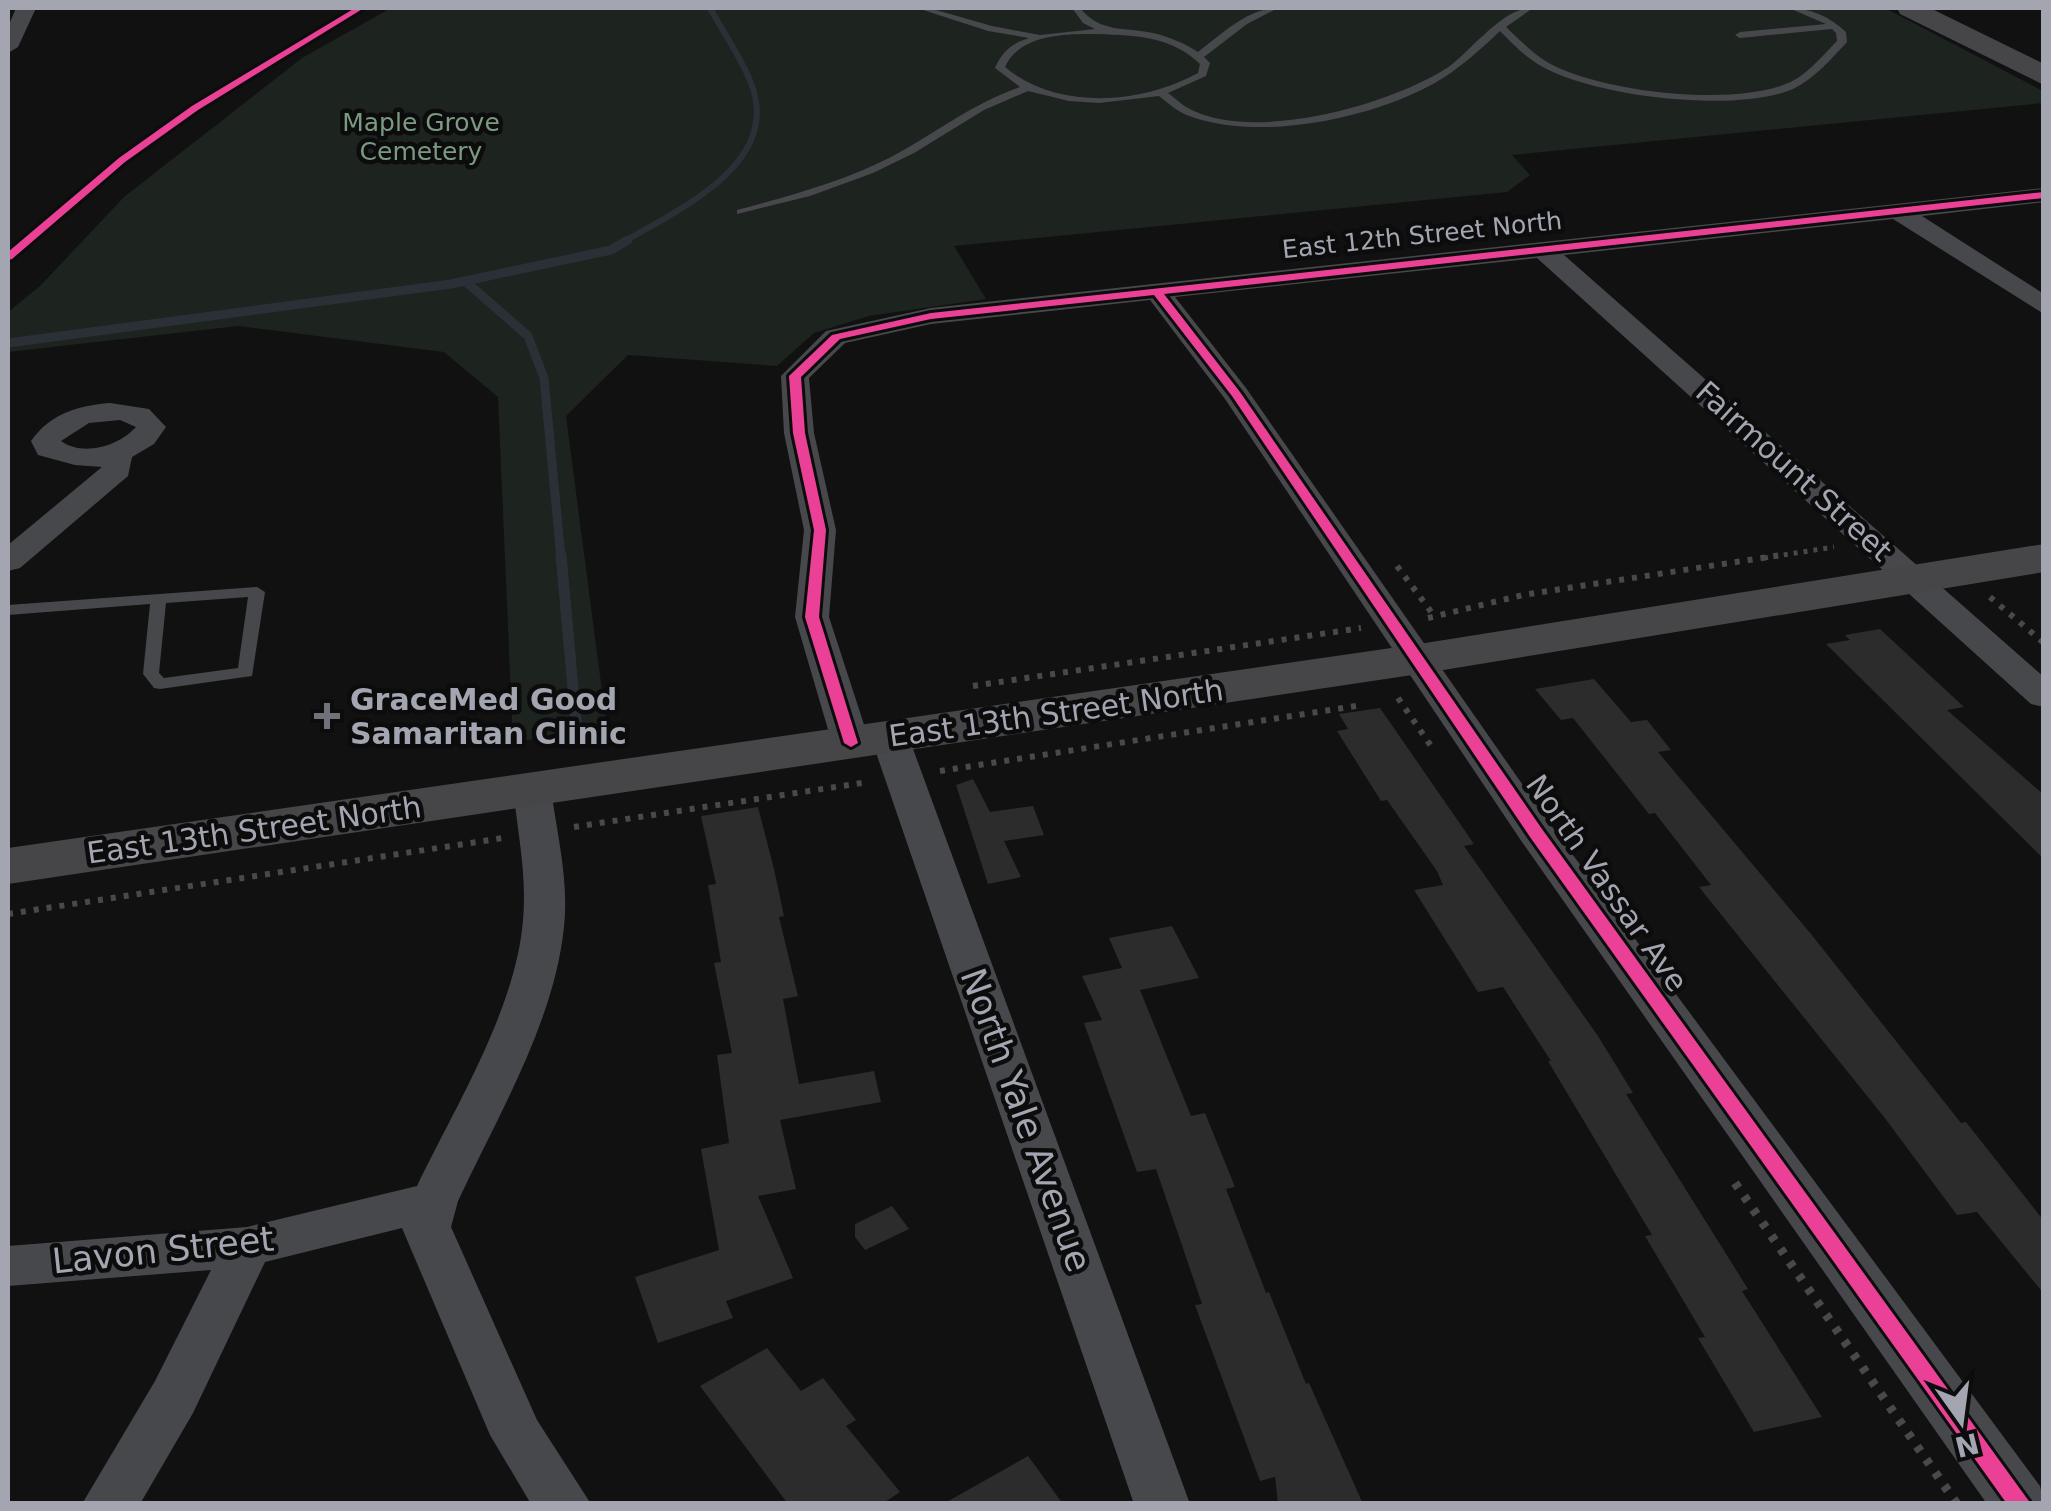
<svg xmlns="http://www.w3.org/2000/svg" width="2051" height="1511" font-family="'DejaVu Sans',sans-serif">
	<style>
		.green { fill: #1d231f }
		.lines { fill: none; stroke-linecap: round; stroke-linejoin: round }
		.stream-far2 { stroke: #2b3037; stroke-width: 6 }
		.stream-far1 { stroke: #2b3037; stroke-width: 9 }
		.stream { stroke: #2b3037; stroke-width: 11 }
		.building { fill: #2c2c2d }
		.path-far2 { stroke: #49494c; stroke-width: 5; stroke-dasharray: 4 6; stroke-linecap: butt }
		.path-far1 { stroke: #49494c; stroke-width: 6; stroke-dasharray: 5 8; stroke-linecap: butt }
		.path { stroke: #49494c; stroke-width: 9; stroke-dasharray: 6 10; stroke-linecap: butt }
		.service { fill: #47484b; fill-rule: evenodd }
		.minor { fill: #47484b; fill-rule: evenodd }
		.secondary { fill: #464648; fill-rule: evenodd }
		.cycleway-casing { stroke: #0c0c0d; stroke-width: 6 }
		.cycleway { fill: #ea4096; fill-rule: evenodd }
		.poi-dot { fill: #707279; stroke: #0c0c0d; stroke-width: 4 }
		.labels { text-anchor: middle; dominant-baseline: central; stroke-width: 9; stroke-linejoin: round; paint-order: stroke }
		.far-park-label { font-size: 25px; fill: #7c9a82; stroke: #0c0c0d }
		.far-street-label { font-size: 25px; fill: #a3a6b1; stroke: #0c0c0d }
		.street-label { font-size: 30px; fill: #a3a6b1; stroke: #0c0c0d }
		.poi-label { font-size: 30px; font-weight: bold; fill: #a3a6b1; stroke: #0c0c0d; text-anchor: start }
		.near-street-label { font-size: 35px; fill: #a3a6b1; stroke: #0c0c0d }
	</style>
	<rect width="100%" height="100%" fill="#111112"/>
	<polygon class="green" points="391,8 1885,8 2043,91 2043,103 1512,155 1530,175 1507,192 954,246 986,299 869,316 814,333 777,366 628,355 566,416 607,729 513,742 498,397 444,352 238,326 8,352 8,312 40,286 124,197 302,58"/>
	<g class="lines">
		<path class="stream-far2" d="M 624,242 C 678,209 783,164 751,83 C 741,57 723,32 710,8"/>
		<g class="stream-far1">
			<polyline points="465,281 528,336 544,378 561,558"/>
			<polyline points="8,343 451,284 611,250 628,240"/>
		</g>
		<polyline class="stream" points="561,555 576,721"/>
	</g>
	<g class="building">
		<polygon points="1880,629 1964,707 1947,710 2044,795 2044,859 1826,644 1850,640 1845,635"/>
		<polygon points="1594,679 1631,722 1647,720 1671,750 1658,752 1811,934 1961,1123 1966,1122 2044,1221 2044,1294 1977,1212 1957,1215 1884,1117 1699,887 1711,885 1655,813 1649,814 1573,718 1561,720 1535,689"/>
		<polygon points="1380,708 1474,844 1464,846 1598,1036 1633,1093 1626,1094 1748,1289 1742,1291 1822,1417 1754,1432 1698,1338 1705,1337 1645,1236 1652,1235 1548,1061 1551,1061 1503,987 1478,992 1414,890 1443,885 1437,871 1387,800 1381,801 1337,731 1348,729 1339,714"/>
		<polygon points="973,779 990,812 1033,806 1044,835 1004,841 1021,877 988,884 956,785"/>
		<polygon points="758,807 774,869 784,916 779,917 798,996 783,999 799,1084 874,1071 881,1102 780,1120 796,1189 758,1196 793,1278 726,1301 733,1318 658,1343 635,1277 719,1250 701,1149 729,1143 717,1055 732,1053 714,963 721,962 708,885 716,884 701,816"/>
		<polygon points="1172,926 1199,978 1140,990 1191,1116 1205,1113 1235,1187 1226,1189 1266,1293 1269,1292 1306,1384 1309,1383 1363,1504 1278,1504 1275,1477 1260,1481 1195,1305 1202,1304 1156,1169 1137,1172 1084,1023 1102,1020 1082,976 1122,968 1109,938"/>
		<polygon points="892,1206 909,1229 865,1250 855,1237 855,1224"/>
		<polygon points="767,1348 801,1391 823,1378 856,1420 846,1426 900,1492 882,1504 788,1504 700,1386"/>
		<polygon points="1028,1456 1063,1504 943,1504"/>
	</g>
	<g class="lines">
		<polyline class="path-far2" points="1764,558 1834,547"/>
		<g class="path-far1">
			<polyline points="1397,566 1435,617"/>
			<polyline points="1990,597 2044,643"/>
			<polyline points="1428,618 1523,595 1781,555"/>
			<polyline points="973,686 1361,628"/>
			<polyline points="1398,698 1431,746"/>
			<polyline points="940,771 1362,705"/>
			<polyline points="574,827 868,782"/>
			<polyline points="8,914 503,838"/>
		</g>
		<polyline class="path" points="1735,1183 1957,1504"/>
		<g class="service">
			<path d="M 917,8 L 929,8 L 992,26 L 1040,35 L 1095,29 L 1083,23 L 1072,8 L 1080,8 C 1100,33 1124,27 1153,33 C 1170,37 1184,43 1198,52 C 1221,35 1248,8 1278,8 L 1247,24 L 1204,57 L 1210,63 L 1206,76 L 1168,93 C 1176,99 1184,107 1194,111 C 1259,141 1389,105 1447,68 C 1471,51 1504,6 1533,8 L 1506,27 C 1519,39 1532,53 1547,62 C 1599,92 1728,106 1783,85 C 1805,78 1821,57 1837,41 L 1836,33 L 1832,29 L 1740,38 L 1735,35 L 1740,32 L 1826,24 L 1789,8 C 1811,8 1830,17 1846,32 L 1847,42 C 1832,58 1815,78 1795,88 C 1739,114 1594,97 1541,66 C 1525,57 1513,44 1500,31 C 1479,51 1458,70 1433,84 C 1369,119 1262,141 1192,117 C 1179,113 1169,104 1159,96 L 1099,103 L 1069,101 L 1028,91 L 984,110 L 914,153 L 873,173 L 810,196 L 737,214 L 737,210 C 789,196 842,182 891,157 C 934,134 973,103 1020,87 L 995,68 C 1002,52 1012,43 1029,38 L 988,31 ZM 1121,35 C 1151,37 1177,42 1200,64 L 1198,73 C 1142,104 1057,111 1005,67 C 1022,28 1086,34 1121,35 Z"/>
			<path d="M 257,587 L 265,592 L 252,676 L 160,689 L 154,688 L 143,674 L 150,604 L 8,615 L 8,605 ZM 248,597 L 238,668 L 164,678 L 159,673 L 166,603 Z"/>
		</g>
		<g class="minor">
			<polygon points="16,8 36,8 18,47 8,53 8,27"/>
			<polygon points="2044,188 2044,202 1922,216 2044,294 2044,314 1893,219 1564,255 2044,677 2044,707 2031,704 1537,258 1175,297 1246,388 1550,824 2040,1486 2044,1504 1987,1504 1522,842 1225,399 1150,300 931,324 845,343 809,378 814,433 836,530 829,617 870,743 864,751 851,754 838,751 832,743 795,617 804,530 784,433 781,376 826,331 931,308"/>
			<path d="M 110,403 L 149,409 L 166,427 L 154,444 L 132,457 L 128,476 L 20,568 L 8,571 L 8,545 L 102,467 L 75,465 L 38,455 L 31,441 C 51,413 77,406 110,403 ZM 120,420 L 136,427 C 119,446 83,457 61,441 L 89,423 Z"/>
			<polygon points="890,727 903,730 909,738 1190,1504 1134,1504 871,738 877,730"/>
			<path d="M 532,777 L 546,781 L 551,789 C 557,834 569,881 564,927 C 554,1023 498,1115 458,1201 L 451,1227 L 537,1420 L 591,1504 L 531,1504 L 490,1435 L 402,1228 L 265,1262 L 193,1413 L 140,1504 L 82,1504 L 155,1381 L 211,1270 L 8,1286 L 8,1246 L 247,1227 L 417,1186 C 455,1107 516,1009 523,920 C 527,877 518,833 513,789 L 518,781 Z"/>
		</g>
		<g class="secondary">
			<polygon points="1897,8 1930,8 2044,64 2044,85 1900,14"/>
			<polygon points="2044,544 2044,572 1419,674 8,884 8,848 1419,644"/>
		</g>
		<defs>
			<g id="cycleway">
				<polygon points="355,8 364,8 198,110 125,162 12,259 8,260 8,252 119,158 192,106"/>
				<polygon points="2044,192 2044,198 1164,294 1240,392 1542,829 2031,1504 2007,1504 1530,837 1232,396 1154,295 931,319 840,339 801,377 805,433 826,530 819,617 858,743 851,747 844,743 805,617 814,530 793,433 789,376 832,335 931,313"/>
			</g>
		</defs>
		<use href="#cycleway" class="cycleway-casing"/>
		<use href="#cycleway" class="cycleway"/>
	</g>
	<path class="poi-dot" d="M322 701h10v10h10v10h-10v10h-10v-10h-10v-10h10z"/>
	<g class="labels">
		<g class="far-park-label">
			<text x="421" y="122">Maple Grove<tspan x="421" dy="29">Cemetery</tspan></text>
		</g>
		<g class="far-street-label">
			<text transform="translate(1422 235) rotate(-6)">East 12th Street North</text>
		</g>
		<g class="street-label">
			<text transform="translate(1794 471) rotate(42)">Fairmount Street</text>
			<text transform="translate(1056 713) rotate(-8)">East 13th Street North</text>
			<text transform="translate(254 830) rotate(-8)">East 13th Street North</text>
			<text transform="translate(1607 883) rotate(55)">North Vassar Ave</text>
		</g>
		<g class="poi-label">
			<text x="350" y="699">GraceMed Good<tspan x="350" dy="34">Samaritan Clinic</tspan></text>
		</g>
		<g class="near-street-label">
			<text transform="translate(1026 1120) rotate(70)">North Yale Avenue</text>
			<text transform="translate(163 1250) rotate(-6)">Lavon Street</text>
		</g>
	</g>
	<rect width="2051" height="1511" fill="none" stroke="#a3a6b1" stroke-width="20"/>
	<g transform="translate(1961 1421) rotate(166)" stroke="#0c0c0d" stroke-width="8" paint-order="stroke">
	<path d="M0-8L18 38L0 25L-18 38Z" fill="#a3a6b1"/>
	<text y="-15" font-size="28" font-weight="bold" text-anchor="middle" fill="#a3a6b1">N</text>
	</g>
</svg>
